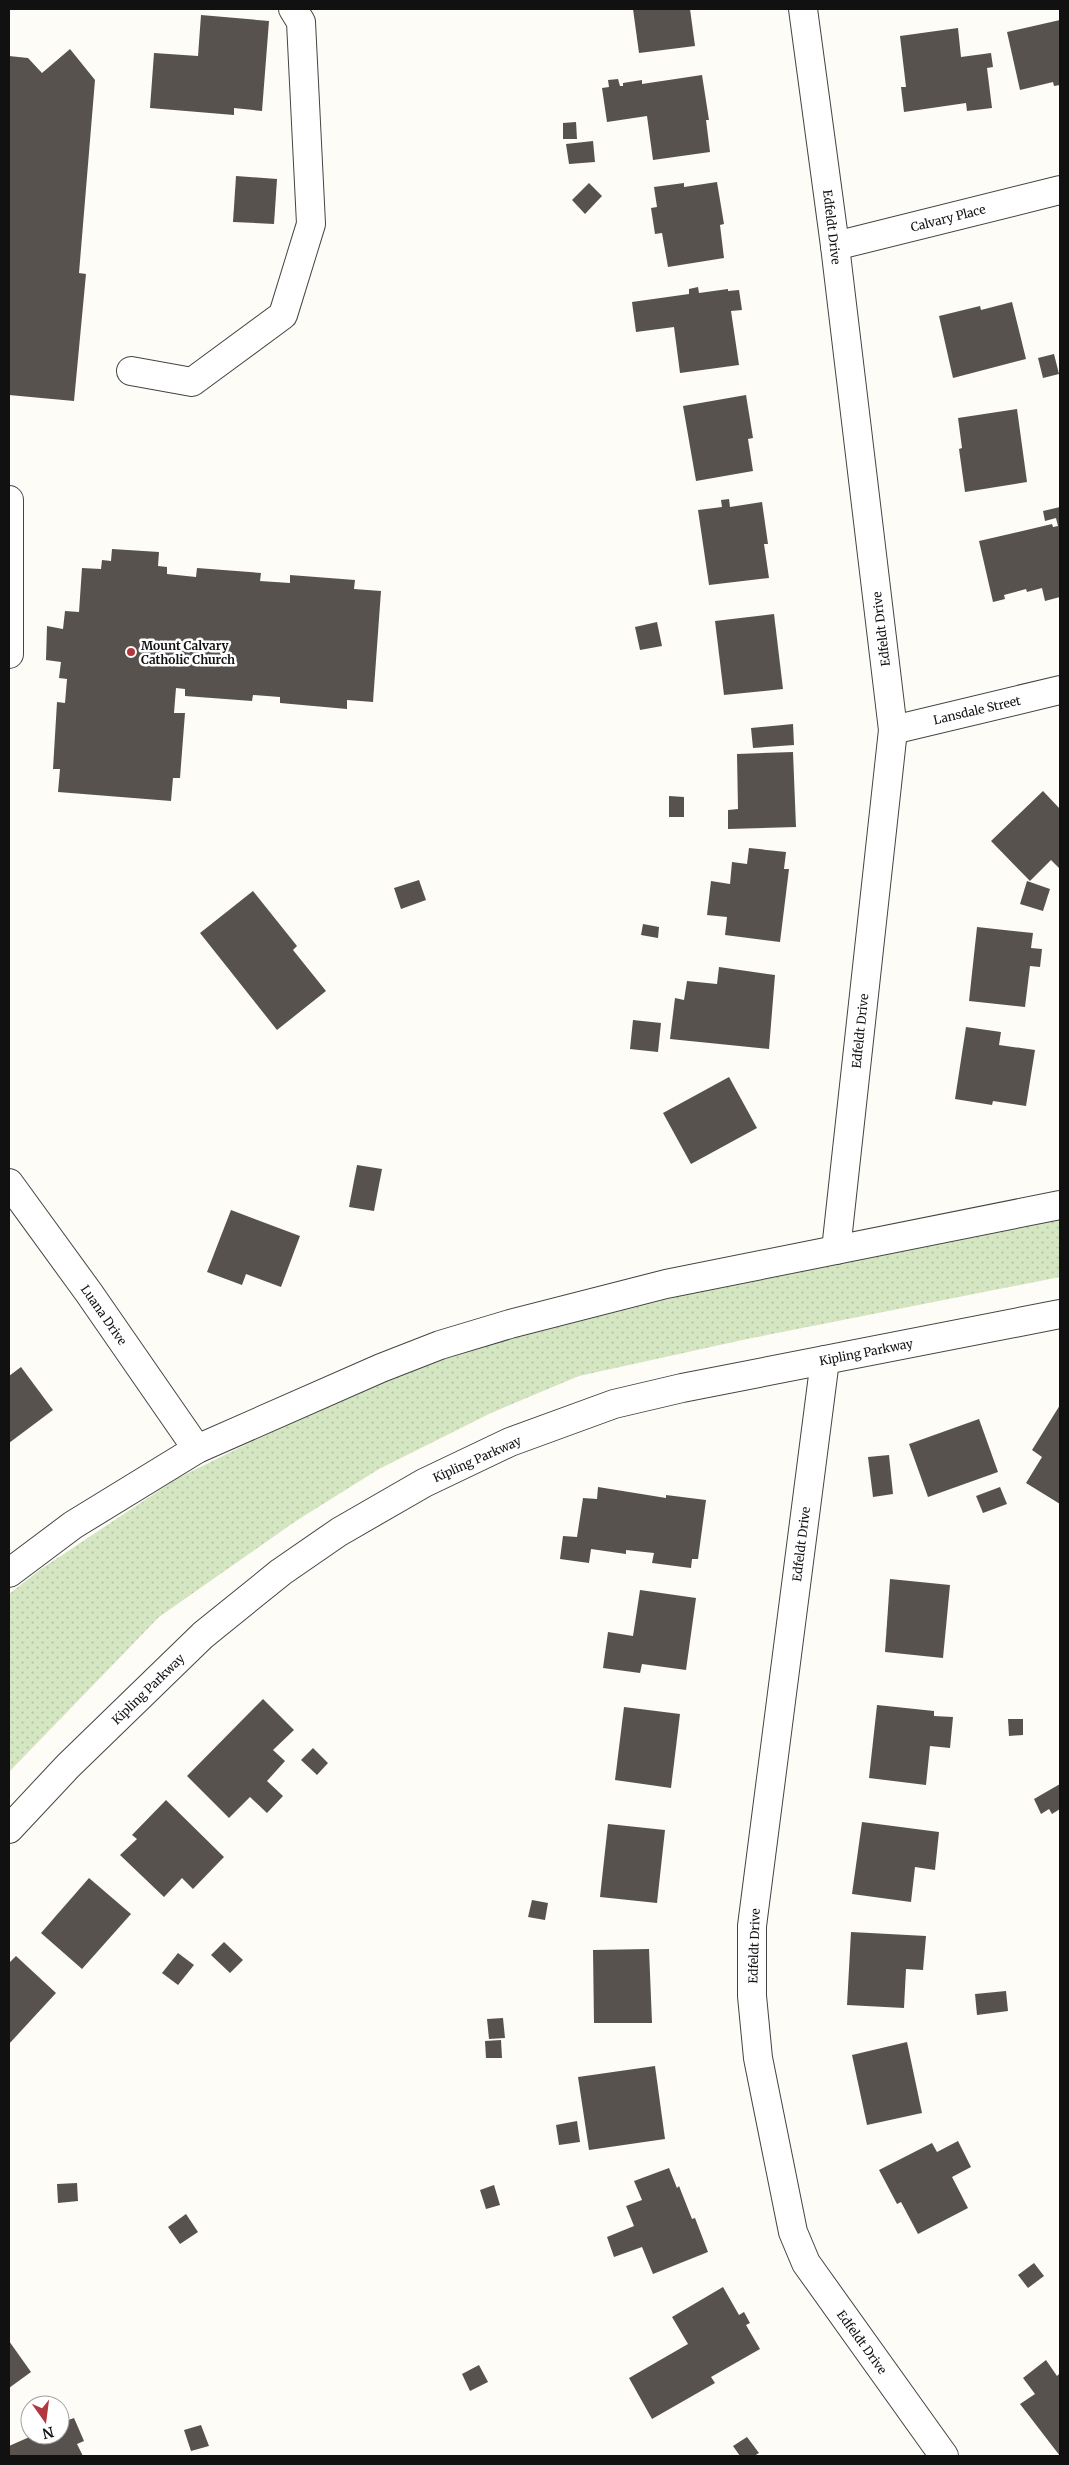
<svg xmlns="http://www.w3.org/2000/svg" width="1069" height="2465" font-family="Merriweather,serif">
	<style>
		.park { fill: url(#park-dots) }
		.building { fill: #58524e }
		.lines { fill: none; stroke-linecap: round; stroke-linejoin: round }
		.minor-casing { stroke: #444; stroke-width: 30 }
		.minor { stroke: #fff; stroke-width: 28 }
		.poi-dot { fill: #b23840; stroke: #fff; stroke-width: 2 }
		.labels { text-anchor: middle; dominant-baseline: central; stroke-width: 5; stroke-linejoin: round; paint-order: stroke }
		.street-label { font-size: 12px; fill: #111; stroke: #fff }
		.poi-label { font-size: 12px; font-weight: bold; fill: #111; stroke: #fff; text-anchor: start }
	</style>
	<defs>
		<pattern id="park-dots" width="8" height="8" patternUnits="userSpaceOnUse" patternTransform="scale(1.25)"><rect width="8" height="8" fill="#d5e6c2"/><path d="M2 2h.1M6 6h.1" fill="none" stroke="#b6c4a6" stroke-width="1.8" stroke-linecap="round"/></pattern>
	</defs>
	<rect width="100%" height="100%" fill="#fefcf6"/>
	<polygon class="park" points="1060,1218 1060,1277 747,1339 579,1376 491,1413 379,1469 296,1521 159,1617 9,1772 9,1594 41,1569 178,1478 352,1392 479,1347 720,1286"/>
	<g class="building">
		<polygon points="633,9 690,9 695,46 639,53"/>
		<polygon points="201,15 269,21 262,111 234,108 234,115 150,108 154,53 198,56"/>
		<polygon points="1060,20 1060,85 1054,86 1053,82 1020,90 1007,32"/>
		<polygon points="958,28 961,57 991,53 993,67 987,68 992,108 967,111 966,103 904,112 901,87 906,87 900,36"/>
		<polygon points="70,49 95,80 79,273 86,274 74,401 9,395 9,56 28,58 42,73"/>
		<polygon points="702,75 709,120 706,120 710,152 653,160 647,116 607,122 602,88 609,87 608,80 618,79 620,86 623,86 623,83 642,80 642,84"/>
		<polygon points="576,122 577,139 563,139 563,123"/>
		<polygon points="593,141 595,162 569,164 566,144"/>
		<polygon points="236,176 277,179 274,224 233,222"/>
		<polygon points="717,182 724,224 720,225 724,258 668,267 662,233 655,234 651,208 657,207 654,187 684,183 684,187"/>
		<polygon points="589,183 602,196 585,214 572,200"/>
		<polygon points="698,287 699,293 728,289 728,291 739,290 742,310 731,311 739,365 680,373 674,327 636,332 632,302 689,294 689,289"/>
		<polygon points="1012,302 1026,359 953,378 939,316 980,306 981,310"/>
		<polygon points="1054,354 1059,374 1043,378 1038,358"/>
		<polygon points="746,395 753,438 748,439 753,471 696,481 683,406"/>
		<polygon points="1017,409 1027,482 965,492 959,449 962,448 958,418"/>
		<polygon points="729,499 730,507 762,502 768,544 764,544 769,578 709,585 698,510 722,507 721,500"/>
		<polygon points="1060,507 1060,597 1045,601 1042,588 1027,592 1026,589 1004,595 1005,599 993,602 979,541 1052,524 1053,527 1058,526 1056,518 1045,521 1043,511"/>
		<polygon points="112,549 159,552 158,566 167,567 167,574 196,577 197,568 261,573 260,581 290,583 290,575 355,580 354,589 381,591 373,702 347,700 347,709 280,703 280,697 253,695 252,701 185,696 185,689 176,688 174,713 185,713 180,778 173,778 171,801 58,792 60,769 53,769 57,702 65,703 67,679 59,678 61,662 46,660 47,626 63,629 65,611 79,612 82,568 101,569 102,560 111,561"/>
		<polygon points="774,614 783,689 724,695 715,621"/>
		<polygon points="657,622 662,646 640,650 635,627"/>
		<polygon points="793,724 794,745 753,748 751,728"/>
		<polygon points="793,752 796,827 728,829 728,810 738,809 737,754"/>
		<polygon points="1043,791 1060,809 1060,869 1051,860 1030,881 991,841"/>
		<polygon points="669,796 684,797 684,817 669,817"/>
		<polygon points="749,848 786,852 784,869 789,869 780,942 725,935 727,917 707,915 711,881 730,884 732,862 747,864"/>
		<polygon points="419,880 426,900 401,909 394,888"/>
		<polygon points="1027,881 1050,889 1043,911 1020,904"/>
		<polygon points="253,891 297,946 293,950 326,991 277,1030 200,933"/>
		<polygon points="643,924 659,927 658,938 641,935"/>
		<polygon points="977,927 1033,933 1031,948 1042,949 1040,967 1030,966 1025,1007 969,1001"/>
		<polygon points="719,967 775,975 769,1049 670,1039 675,998 684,1000 687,981 717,984"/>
		<polygon points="633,1020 661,1023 658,1052 630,1049"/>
		<polygon points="966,1027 1001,1032 999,1045 1035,1050 1026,1106 993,1101 992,1105 955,1099"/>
		<polygon points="729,1077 757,1128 691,1164 663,1113"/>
		<polygon points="357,1165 382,1169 374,1211 349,1207"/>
		<polygon points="231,1210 300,1236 281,1287 246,1274 242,1285 207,1272"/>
		<polygon points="21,1367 53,1410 9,1443 9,1376"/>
		<polygon points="1060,1405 1060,1504 1026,1483 1042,1457 1032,1450"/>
		<polygon points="979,1419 998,1472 928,1497 909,1444"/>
		<polygon points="889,1455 893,1494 873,1497 868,1457"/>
		<polygon points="598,1487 666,1498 666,1495 706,1500 698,1559 692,1559 691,1568 652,1563 654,1553 626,1550 626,1554 591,1549 589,1563 560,1559 563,1536 577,1537 583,1498 597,1499"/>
		<polygon points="1000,1487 1007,1504 983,1513 976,1496"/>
		<polygon points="890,1579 950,1585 943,1658 885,1652"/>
		<polygon points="640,1590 696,1598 686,1670 642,1664 640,1673 603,1668 608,1632 633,1636"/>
		<polygon points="263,1699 294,1730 273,1750 285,1761 267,1781 283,1796 267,1813 250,1797 229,1818 187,1776"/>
		<polygon points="877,1705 934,1711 934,1716 953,1717 950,1748 930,1746 926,1785 869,1778"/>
		<polygon points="624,1707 680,1714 671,1788 615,1780"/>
		<polygon points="1008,1719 1023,1719 1023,1735 1009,1736"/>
		<polygon points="313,1748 328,1763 317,1775 301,1760"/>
		<polygon points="1060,1784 1060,1809 1052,1814 1049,1809 1041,1814 1034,1799"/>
		<polygon points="166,1800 224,1857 193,1889 182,1878 164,1897 120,1855 137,1839 132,1835"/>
		<polygon points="862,1822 939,1832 935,1870 915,1867 911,1902 852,1894"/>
		<polygon points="608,1824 665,1830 657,1903 600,1897"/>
		<polygon points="89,1878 131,1914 82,1969 41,1933"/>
		<polygon points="532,1900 548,1903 545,1920 528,1917"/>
		<polygon points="851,1932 926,1936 923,1970 906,1969 904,2008 847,2005"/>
		<polygon points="224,1942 243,1960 230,1973 211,1955"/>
		<polygon points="649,1949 652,2023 594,2023 593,1950"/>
		<polygon points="178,1953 194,1965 178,1985 162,1973"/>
		<polygon points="16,1956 56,1993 9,2044 9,1963"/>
		<polygon points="1006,1991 1008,2011 977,2015 975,1994"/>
		<polygon points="503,2018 505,2038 489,2039 487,2019"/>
		<polygon points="501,2040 502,2058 486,2058 485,2041"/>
		<polygon points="907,2042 922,2113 867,2125 852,2055"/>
		<polygon points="655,2066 665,2139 589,2150 578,2077"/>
		<polygon points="577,2121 580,2142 559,2145 556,2125"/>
		<polygon points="958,2141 971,2167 952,2177 968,2208 918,2234 901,2202 897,2204 879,2170 932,2143 937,2152"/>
		<polygon points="669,2168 677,2188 679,2186 692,2219 695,2218 708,2252 653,2274 642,2247 614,2257 607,2237 634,2226 626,2206 642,2200 634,2181"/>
		<polygon points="77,2183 78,2201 58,2203 57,2184"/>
		<polygon points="494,2185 500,2205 486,2209 480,2190"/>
		<polygon points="186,2214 198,2232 180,2244 168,2227"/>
		<polygon points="1034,2263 1044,2276 1028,2288 1018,2275"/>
		<polygon points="723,2287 739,2315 744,2312 750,2323 746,2325 760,2349 711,2377 715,2383 652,2419 629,2378 688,2344 672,2317"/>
		<polygon points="9,2341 31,2372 9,2388"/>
		<polygon points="1046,2360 1057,2376 1060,2373 1060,2456 1020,2404 1035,2394 1023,2378"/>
		<polygon points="479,2365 488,2382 470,2391 462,2374"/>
		<polygon points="74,2418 84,2441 77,2444 83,2456 9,2456 9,2446 34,2435 60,2435 60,2423"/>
		<polygon points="201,2425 209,2446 191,2451 184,2430"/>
		<polygon points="747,2437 759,2453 754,2456 740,2456 733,2446"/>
	</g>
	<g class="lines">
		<defs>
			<g id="minor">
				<polyline points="803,9 835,246 893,730 836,1250"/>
				<polyline points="835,246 1060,190"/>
				<polyline points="131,371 192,382 283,315 311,224 301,22 293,9"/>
				<polyline points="9,500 9,654"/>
				<polyline points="893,730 1060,690"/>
				<polyline points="9,1183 89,1293 197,1449"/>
				<polyline points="825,1360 752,1926 752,1996 758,2058 793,2232 806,2263 944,2456"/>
				<polyline points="9,1573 73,1525 197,1449 381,1368 440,1345 510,1324 666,1284 1060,1205"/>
				<polyline points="9,1829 68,1766 203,1635 281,1572 339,1532 424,1483 510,1442 614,1404 682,1388 1060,1314"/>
			</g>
		</defs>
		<use href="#minor" class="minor-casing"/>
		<use href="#minor" class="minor"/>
	</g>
	<circle class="poi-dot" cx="131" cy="652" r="5"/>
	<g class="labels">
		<g class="street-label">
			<text transform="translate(948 218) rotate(-14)">Calvary Place</text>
			<text transform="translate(832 227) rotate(83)">Edfeldt Drive</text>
			<text transform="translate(881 629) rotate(-97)">Edfeldt Drive</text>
			<text transform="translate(977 710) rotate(-13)">Lansdale Street</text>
			<text transform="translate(860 1031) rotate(-84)">Edfeldt Drive</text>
			<text transform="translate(104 1315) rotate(55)">Luana Drive</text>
			<text transform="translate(866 1352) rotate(-11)">Kipling Parkway</text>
			<text transform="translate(477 1459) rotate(-24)">Kipling Parkway</text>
			<text transform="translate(801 1544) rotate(-83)">Edfeldt Drive</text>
			<text transform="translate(148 1689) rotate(-44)">Kipling Parkway</text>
			<text transform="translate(754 1946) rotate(-88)">Edfeldt Drive</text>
			<text transform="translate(862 2342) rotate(54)">Edfeldt Drive</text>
		</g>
		<g class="poi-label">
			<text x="141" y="645">Mount Calvary<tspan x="141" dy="14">Catholic Church</tspan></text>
		</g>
	</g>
	<rect width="1069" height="2465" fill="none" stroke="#111111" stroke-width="20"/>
	<g transform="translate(45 2420) rotate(166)"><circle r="24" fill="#ffffff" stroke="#a0a0a0"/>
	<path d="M0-4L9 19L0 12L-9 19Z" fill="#b23840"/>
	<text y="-8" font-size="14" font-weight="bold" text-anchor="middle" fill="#111111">N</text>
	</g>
</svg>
